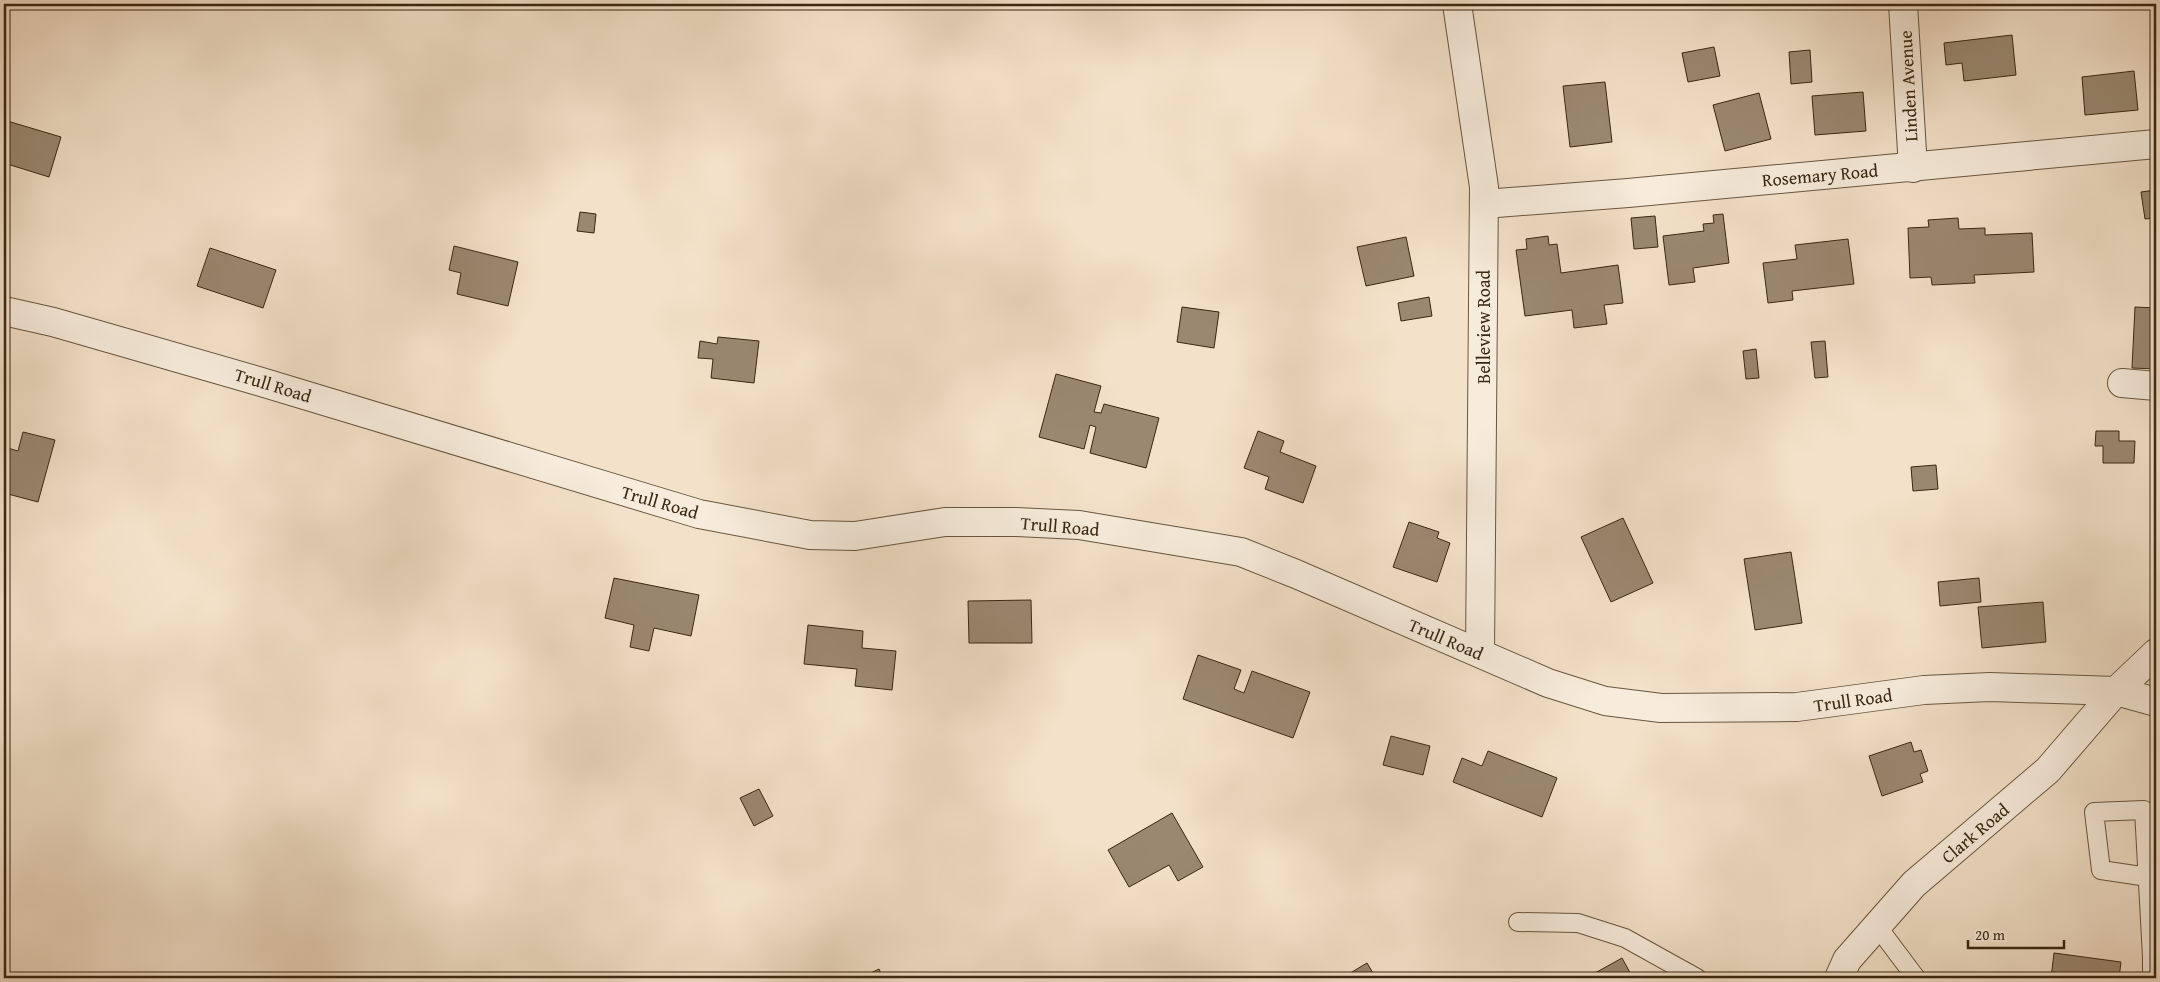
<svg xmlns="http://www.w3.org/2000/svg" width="2160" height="982" font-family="'Gentium Book Plus',serif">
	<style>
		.building { fill: #9a8871; stroke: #392711 }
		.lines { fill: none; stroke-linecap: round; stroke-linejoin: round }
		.service-casing { stroke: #68563f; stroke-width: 20 }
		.minor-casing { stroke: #68563f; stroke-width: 30 }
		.tertiary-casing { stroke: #68563f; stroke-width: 30 }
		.service { stroke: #f7ecdc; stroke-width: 18 }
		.minor { stroke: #f7ecdc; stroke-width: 28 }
		.tertiary { stroke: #f7ecdc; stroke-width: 28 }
		.labels { text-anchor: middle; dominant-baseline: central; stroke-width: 4; stroke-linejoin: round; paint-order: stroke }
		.street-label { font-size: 18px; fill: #392711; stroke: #f7ecdc }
	</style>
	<rect width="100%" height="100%" fill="#f3e1c9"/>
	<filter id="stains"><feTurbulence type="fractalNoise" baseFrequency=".004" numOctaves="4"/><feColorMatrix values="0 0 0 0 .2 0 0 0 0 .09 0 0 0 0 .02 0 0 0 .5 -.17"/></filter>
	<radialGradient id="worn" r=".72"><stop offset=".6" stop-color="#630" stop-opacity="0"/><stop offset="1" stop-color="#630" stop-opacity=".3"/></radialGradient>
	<g class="building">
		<polygon points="2012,35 2016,75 1964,81 1962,63 1946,65 1944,43"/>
		<polygon points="1714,47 1720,76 1688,82 1682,53"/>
		<polygon points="1810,50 1812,82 1791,84 1789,52"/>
		<polygon points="2134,71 2138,110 2085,115 2082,77"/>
		<polygon points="1605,82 1612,142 1570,147 1563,86"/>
		<polygon points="1863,92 1866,131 1815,135 1812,96"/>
		<polygon points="1759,93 1771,139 1725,151 1713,105"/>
		<polygon points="4,120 61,137 49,177 4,163"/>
		<polygon points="2156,190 2156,218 2145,219 2141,192"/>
		<polygon points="580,212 596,214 594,233 577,231"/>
		<polygon points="1723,214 1729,263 1693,268 1695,282 1669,285 1663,236 1704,231 1703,224 1714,223 1713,215"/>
		<polygon points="1655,216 1658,247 1634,249 1631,218"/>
		<polygon points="1958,218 1959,229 1985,228 1985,235 2032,233 2034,272 1974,275 1975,283 1932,285 1931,277 1910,278 1908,228 1929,227 1928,220"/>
		<polygon points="1548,236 1549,245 1557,244 1561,273 1618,265 1623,303 1604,305 1607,324 1574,328 1572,310 1525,316 1516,250 1527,249 1526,239"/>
		<polygon points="1406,237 1414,276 1366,286 1357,247"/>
		<polygon points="1848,239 1854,284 1792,291 1793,300 1768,303 1763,263 1797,259 1795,245"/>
		<polygon points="454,246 518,262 508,306 457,294 461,273 449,270"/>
		<polygon points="210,248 276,270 263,308 197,286"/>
		<polygon points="1429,297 1432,316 1401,321 1398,303"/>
		<polygon points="1182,307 1219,312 1214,348 1177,342"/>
		<polygon points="2135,307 2156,308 2156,369 2132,368"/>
		<polygon points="718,337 759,341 754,383 711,378 713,359 698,358 700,341 717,344"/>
		<polygon points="1825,341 1828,377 1815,378 1811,342"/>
		<polygon points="1756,349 1759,378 1746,379 1743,351"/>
		<polygon points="1056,374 1101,386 1094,412 1101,413 1104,404 1159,418 1146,468 1090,453 1096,427 1090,425 1084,449 1039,437"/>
		<polygon points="1258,431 1284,441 1280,452 1316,466 1303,503 1265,489 1269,477 1244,468"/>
		<polygon points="2096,431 2119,431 2119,441 2135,441 2134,463 2103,463 2103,446 2095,446"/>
		<polygon points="23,432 55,440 38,502 4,493 4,447 18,451"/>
		<polygon points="1936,465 1938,489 1913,491 1911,467"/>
		<polygon points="1623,518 1653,583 1611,602 1581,537"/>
		<polygon points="1409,522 1439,532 1437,538 1450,543 1437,582 1393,567"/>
		<polygon points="1791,552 1802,623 1755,630 1744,559"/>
		<polygon points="614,578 699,595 691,636 654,628 649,651 630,647 634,625 605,618"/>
		<polygon points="1979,578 1981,602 1940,606 1938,582"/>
		<polygon points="1031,600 1032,643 969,643 968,601"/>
		<polygon points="2043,602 2046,642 1982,648 1978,607"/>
		<polygon points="808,625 863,631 862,648 896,651 892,690 855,686 857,669 804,664"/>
		<polygon points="1198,655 1241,670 1234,689 1244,693 1252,671 1310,692 1293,738 1183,699"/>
		<polygon points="1391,736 1430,746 1423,775 1383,765"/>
		<polygon points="1911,742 1914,752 1921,750 1928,771 1920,774 1923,782 1882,796 1869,756"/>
		<polygon points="1488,751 1557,778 1542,817 1453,782 1462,758 1482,766"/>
		<polygon points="759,789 773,816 754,826 740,798"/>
		<polygon points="1172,813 1203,867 1178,881 1169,865 1129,887 1108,850"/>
		<polygon points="2054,953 2121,962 2119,978 2051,978"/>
		<polygon points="1622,958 1633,978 1586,978"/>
		<polygon points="1367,963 1376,978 1342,978"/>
		<polygon points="879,969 883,978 860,978"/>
	</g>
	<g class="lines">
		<defs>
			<g id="service">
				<polyline points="2148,877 2101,870 2094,812 2144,810 2152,957"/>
				<polyline points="1518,922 1578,923 1625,938 1697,978"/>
				<polyline points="1877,926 1916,978"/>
				<polyline points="2152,978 2152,957 2156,957"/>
			</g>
			<g id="minor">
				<polyline points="1457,4 1484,187 1480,653"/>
				<polyline points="1903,4 1913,168"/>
				<polyline points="1484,204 1628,193 2156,144"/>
				<polyline points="2122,383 2156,386"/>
				<polyline points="1839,978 1847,960 1914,884 2048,770 2116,691"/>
			</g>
			<g id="tertiary">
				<polyline points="4,311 53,322 258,381 699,514 810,535 855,536 945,522 1016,522 1079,525 1241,552 1296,574 1548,683 1605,701 1661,708 1797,707 1924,690 1990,687 2116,691 2156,702"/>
				<polyline points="2116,691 2156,653"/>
			</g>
		</defs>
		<use href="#service" class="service-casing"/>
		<use href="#minor" class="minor-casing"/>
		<use href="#tertiary" class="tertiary-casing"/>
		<use href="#service" class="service"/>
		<use href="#minor" class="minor"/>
		<use href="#tertiary" class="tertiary"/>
	</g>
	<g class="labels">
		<g class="street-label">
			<text transform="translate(1908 86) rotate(-93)">Linden Avenue</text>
			<text transform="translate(1820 175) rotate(-5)">Rosemary Road</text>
			<text transform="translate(1483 327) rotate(-90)">Belleview Road</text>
			<text transform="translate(273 385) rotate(17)">Trull Road</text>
			<text transform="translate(660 502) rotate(16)">Trull Road</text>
			<text transform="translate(1060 526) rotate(5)">Trull Road</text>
			<text transform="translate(1446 639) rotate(23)">Trull Road</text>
			<text transform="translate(1853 700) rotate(-8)">Trull Road</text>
			<text transform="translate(1975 833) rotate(-40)">Clark Road</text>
		</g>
	</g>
	<rect width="2160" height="982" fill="none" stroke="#f3e1c9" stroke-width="20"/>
	<rect x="5" y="5" width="2150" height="972" fill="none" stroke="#392711" stroke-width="2.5"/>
	<rect x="10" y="10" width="2140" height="962" fill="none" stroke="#392711"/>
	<path d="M1968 940v8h96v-8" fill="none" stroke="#392711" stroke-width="2.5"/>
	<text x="1975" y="940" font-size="15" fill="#392711" stroke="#f7ecdc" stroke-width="4" paint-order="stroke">20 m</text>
	<rect width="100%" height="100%" filter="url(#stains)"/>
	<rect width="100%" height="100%" fill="url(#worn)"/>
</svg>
